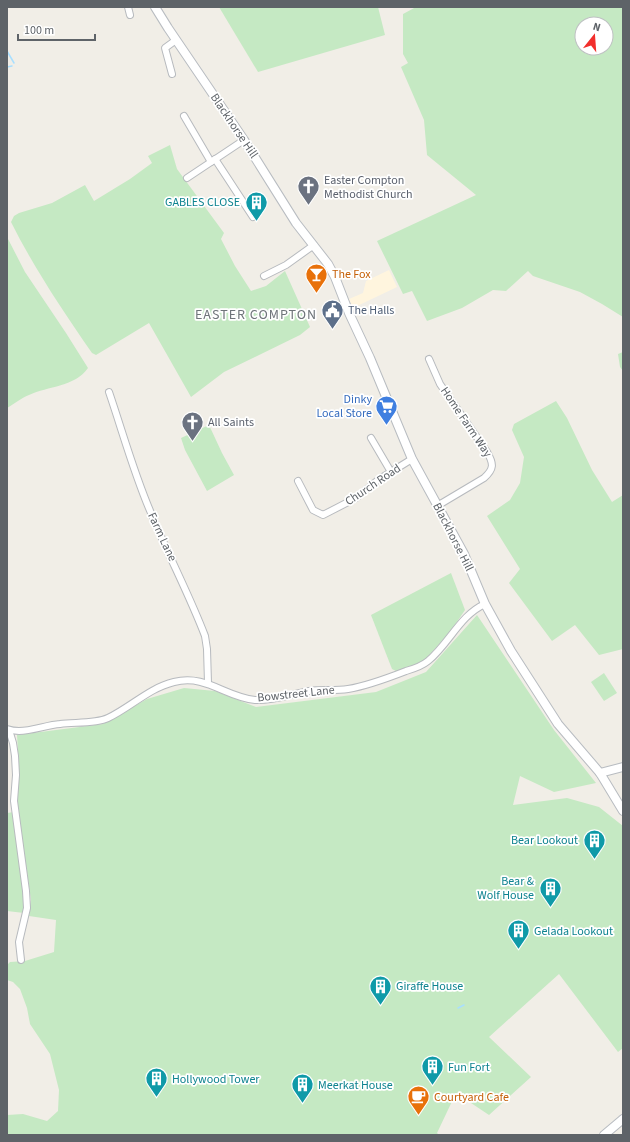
<svg xmlns="http://www.w3.org/2000/svg" width="630" height="1142" font-family="'Source Sans 3',sans-serif">
	<style>
		.commercial { fill: #fff5de }
		.green { fill: #c5e9c3; fill-rule: evenodd }
		.lines { fill: none; stroke-linecap: round; stroke-linejoin: round }
		.stream { stroke: #a9dfff; stroke-width: 1.5 }
		.street-casing { stroke: #b7babe; stroke-width: 8 }
		.secondary-casing { stroke: #b8bcc1; stroke-width: 10 }
		.street { stroke: #fff; stroke-width: 6 }
		.secondary { stroke: #fff; stroke-width: 8 }
		.labels { text-anchor: middle; dominant-baseline: central; stroke-width: 3.5; stroke-linejoin: round; paint-order: stroke }
		.street-label { font-size: 12px; fill: #5e6368; stroke: #fff }
		.worship-label { font-size: 12px; fill: #5b616d; stroke: #fff; text-anchor: start }
		.culture-label { font-size: 12px; fill: #0d838f; stroke: #fff; text-anchor: start }
		.food-label { font-size: 12px; fill: #c56008; stroke: #fff; text-anchor: start }
		.service-label { font-size: 12px; fill: #4e5e75; stroke: #fff; text-anchor: start }
		.shop-label { font-size: 12px; fill: #366cbe; stroke: #fff; text-anchor: end }
		.quarter-label { font-size: 14px; letter-spacing: 1px; fill: #6f757a; stroke: #fff }
	</style>
	<rect width="100%" height="100%" fill="#f1eee7"/>
	<polygon class="commercial" points="389,270 397,287 353,308 349,299 363,293 366,281"/>
	<g class="green">
		<polygon points="219,7 378,7 385,35 258,72"/>
		<path d="M 416,7 L 623,7 L 623,317 L 602,304 L 580,292 L 533,276 L 528,271 L 506,291 L 493,290 L 462,308 L 427,321 L 412,291 L 403,294 L 377,241 L 476,195 L 427,155 L 424,120 L 401,67 L 408,63 L 403,54 L 403,14 ZM 582,24 L 606,24 L 606,48 L 582,48 Z"/>
		<path d="M 170,145 L 177,169 L 224,233 L 221,239 L 235,266 L 251,291 L 266,286 L 285,271 L 310,327 L 300,335 L 224,372 L 191,397 L 149,323 L 96,355 L 92,353 C 63,311 34,268 11,222 L 14,216 L 19,213 L 52,203 L 85,185 L 94,201 L 130,179 L 152,163 L 148,156 Z"/>
		<path d="M 7,237 L 25,272 L 66,333 L 88,368 C 75,387 48,386 29,395 C 21,398 14,404 7,408 Z"/>
		<polygon points="623,352 623,371 620,367 618,354"/>
		<polygon points="556,401 567,418 592,470 612,502 623,495 623,649 599,655 575,625 552,641 509,583 520,569 487,516 510,500 520,483 524,457 512,430 514,424"/>
		<polygon points="209,425 222,453 234,475 207,491 185,450 181,438"/>
		<polygon points="451,573 465,610 450,632 425,660 398,672 392,669 371,615"/>
		<polygon points="477,615 554,730 596,783 554,792 520,776 513,805 567,798 599,807 623,826 623,1048 618,1052 559,974 489,1037 531,1077 489,1115 456,1093 437,1133 439,1135 7,1135 7,1115 23,1114 47,1121 58,1111 59,1090 50,1054 30,1024 27,1008 20,989 13,982 7,980 7,965 10,962 25,961 54,952 56,920 29,916 31,900 17,803 19,768 17,735 103,724 147,699 184,688 215,691 256,707 376,692 426,672"/>
		<polygon points="604,673 617,693 604,701 591,682"/>
		<polygon points="14,812 25,900 24,913 7,911 7,813"/>
	</g>
	<g class="lines">
		<g class="stream">
			<polyline points="7,51 14,63"/>
			<polyline points="7,67 12,66"/>
			<polyline points="458,1008 464,1005"/>
		</g>
		<defs>
			<g id="street">
				<polyline points="128,7 130,15"/>
				<polyline points="172,74 165,48 176,40"/>
				<polyline points="184,116 211,162"/>
				<polyline points="215,159 253,217"/>
				<polyline points="187,178 244,140"/>
				<polyline points="264,276 286,265 314,245"/>
				<path d="M 429,359 L 440,384 L 487,452 C 494,464 494,469 484,478 L 437,506"/>
				<path d="M 109,392 C 123,433 134,474 151,513 C 168,555 189,594 205,636 L 207,649 L 208,683"/>
				<polyline points="371,438 391,472"/>
				<polyline points="298,481 313,510 323,515 356,498 378,480 412,459"/>
				<path d="M 7,729 C 10,730 15,731 19,731 C 32,731 47,725 60,724 C 74,722 95,724 108,718 C 131,707 149,688 174,682 C 206,674 225,697 255,700 C 273,701 292,694 309,691 C 322,689 335,691 348,689 C 367,686 388,678 406,671 C 413,669 422,666 428,661 C 449,644 460,615 485,604"/>
				<polyline points="9,730 13,743 15,756 16,775 14,801 26,891 27,908 19,942 21,960"/>
			</g>
			<g id="secondary">
				<polyline points="155,7 168,28 244,140 296,223 328,264 335,277 349,313 370,358 412,459 464,554 485,604 511,651 558,724 600,773 623,811"/>
				<polyline points="600,773 623,767"/>
				<polyline points="604,1135 623,1119"/>
			</g>
		</defs>
		<use href="#street" class="street-casing"/>
		<use href="#secondary" class="secondary-casing"/>
		<use href="#street" class="street"/>
		<use href="#secondary" class="secondary"/>
	</g>
	<defs>
		<symbol id="church-pin" viewBox="-11 -11 22 30"><path d="M0 17L-7.5 6A9.5 9.5 0 1 1 7.5 6Z" fill="#6b7280" stroke="#fff"/><path d="M-1.2-6h2.4v3.5h3.3v2.4h-3.3V6h-2.4V-.1h-3.3v-2.4h3.3Z" fill="#fff"/></symbol>
		<symbol id="building-pin" viewBox="-11 -11 22 30"><path d="M0 17L-7.5 6A9.5 9.5 0 1 1 7.5 6Z" fill="#0f9aa8" stroke="#fff"/><path d="M-4-6H4V6H1V3H-1V6H-4ZM-2.5-4.3h1.7v1.8h-1.7ZM.8-4.3h1.7v1.8H.8ZM-2.5-1h1.7V.8h-1.7ZM.8-1h1.7V.8H.8Z" fill="#fff"/></symbol>
		<symbol id="bar-pin" viewBox="-11 -11 22 30"><path d="M0 17L-7.5 6A9.5 9.5 0 1 1 7.5 6Z" fill="#e8710a" stroke="#fff"/><path d="M-6-5H6L.8 .8V4.5H3.5V6h-7V4.5H-.8V.8Z" fill="#fff"/></symbol>
		<symbol id="civic-pin" viewBox="-11 -11 22 30"><path d="M0 17L-7.5 6A9.5 9.5 0 1 1 7.5 6Z" fill="#5c6f8a" stroke="#fff"/><path d="M-.6-6.5H3V-4.5H.6V-3L4-1V1h2V6H-6V1h2V-1L-.6-3ZM-1.2 2.5V6h2.4V2.5Z" fill="#fff"/></symbol>
		<symbol id="supermarket-pin" viewBox="-11 -11 22 30"><path d="M0 17L-7.5 6A9.5 9.5 0 1 1 7.5 6Z" fill="#3f7fe0" stroke="#fff"/><path d="M-6-5.5h2.5l.6 2H6L4.5 2H-2.5L-4.4-4H-6ZM-1.5 3.2a1.3 1.3 0 1 0 .1 0ZM3 3.2a1.3 1.3 0 1 0 .1 0Z" fill="#fff"/></symbol>
		<symbol id="cafe-pin" viewBox="-11 -11 22 30"><path d="M0 17L-7.5 6A9.5 9.5 0 1 1 7.5 6Z" fill="#e8710a" stroke="#fff"/><path d="M-5.5-4.5H6V0H3Q3 3.5 0 3.5H-2.5Q-5.5 3.5-5.5 0ZM3-3.2v2h1.7v-2ZM-6 4.5H4V6H-6Z" fill="#fff"/></symbol>
	</defs>
	<g fill-rule="evenodd">
		<use href="#church-pin" x="296" y="174" width="25" height="34"/>
		<use href="#building-pin" x="244" y="190" width="25" height="34"/>
		<use href="#bar-pin" x="304" y="262" width="25" height="34"/>
		<use href="#civic-pin" x="320" y="298" width="25" height="34"/>
		<use href="#supermarket-pin" x="374" y="394" width="25" height="34"/>
		<use href="#church-pin" x="180" y="410" width="25" height="34"/>
		<use href="#building-pin" x="582" y="828" width="25" height="34"/>
		<use href="#building-pin" x="538" y="876" width="25" height="34"/>
		<use href="#building-pin" x="506" y="918" width="25" height="34"/>
		<use href="#building-pin" x="368" y="974" width="25" height="34"/>
		<use href="#building-pin" x="420" y="1054" width="25" height="34"/>
		<use href="#building-pin" x="144" y="1066" width="25" height="34"/>
		<use href="#building-pin" x="290" y="1072" width="25" height="34"/>
		<use href="#cafe-pin" x="406" y="1084" width="25" height="34"/>
	</g>
	<g class="labels">
		<g class="street-label">
			<text transform="translate(234 126) rotate(56)">Blackhorse Hill</text>
			<text transform="translate(466 422) rotate(56)">Home Farm Way</text>
			<text transform="translate(373 485) rotate(-34)">Church Road</text>
			<text transform="translate(162 537) rotate(65)">Farm Lane</text>
			<text transform="translate(453 537) rotate(63)">Blackhorse Hill</text>
			<text transform="translate(296 694) rotate(-6)">Bowstreet Lane</text>
		</g>
		<g class="worship-label">
			<text x="324" y="180">Easter Compton<tspan x="324" dy="14">Methodist Church</tspan></text>
			<text x="208" y="422">All Saints</text>
		</g>
		<g class="culture-label">
			<text x="240" y="202" text-anchor="end">GABLES CLOSE</text>
			<text x="578" y="840" text-anchor="end">Bear Lookout</text>
			<text x="534" y="881" text-anchor="end">Bear &amp;<tspan x="534" dy="14">Wolf House</tspan></text>
			<text x="534" y="931">Gelada Lookout</text>
			<text x="396" y="986">Giraffe House</text>
			<text x="448" y="1067">Fun Fort</text>
			<text x="172" y="1079">Hollywood Tower</text>
			<text x="318" y="1085">Meerkat House</text>
		</g>
		<g class="food-label">
			<text x="332" y="274">The Fox</text>
			<text x="434" y="1097">Courtyard Cafe</text>
		</g>
		<g class="service-label">
			<text x="348" y="310">The Halls</text>
		</g>
		<g class="shop-label">
			<text x="372" y="399">Dinky<tspan x="372" dy="14">Local Store</tspan></text>
		</g>
		<g class="quarter-label">
			<text x="256" y="315">EASTER COMPTON</text>
		</g>
	</g>
	<rect width="630" height="1142" fill="none" stroke="#5e6368" stroke-width="16"/>
	<g transform="translate(594 36) rotate(17)"><circle r="19" fill="#ffffff" stroke="#bfc1c3"/>
	<path d="M0-3L7 15L0 10L-7 15Z" fill="#f22f2c"/>
	<text y="-6" font-size="11" font-weight="bold" text-anchor="middle" fill="#5e6368">N</text>
	</g>
	<path d="M18 34v6h77v-6" fill="none" stroke="#5e6368" stroke-width="2"/>
	<text x="24" y="34" font-size="12" fill="#5e6368" stroke="#ffffff" stroke-width="3" paint-order="stroke">100 m</text>
</svg>
